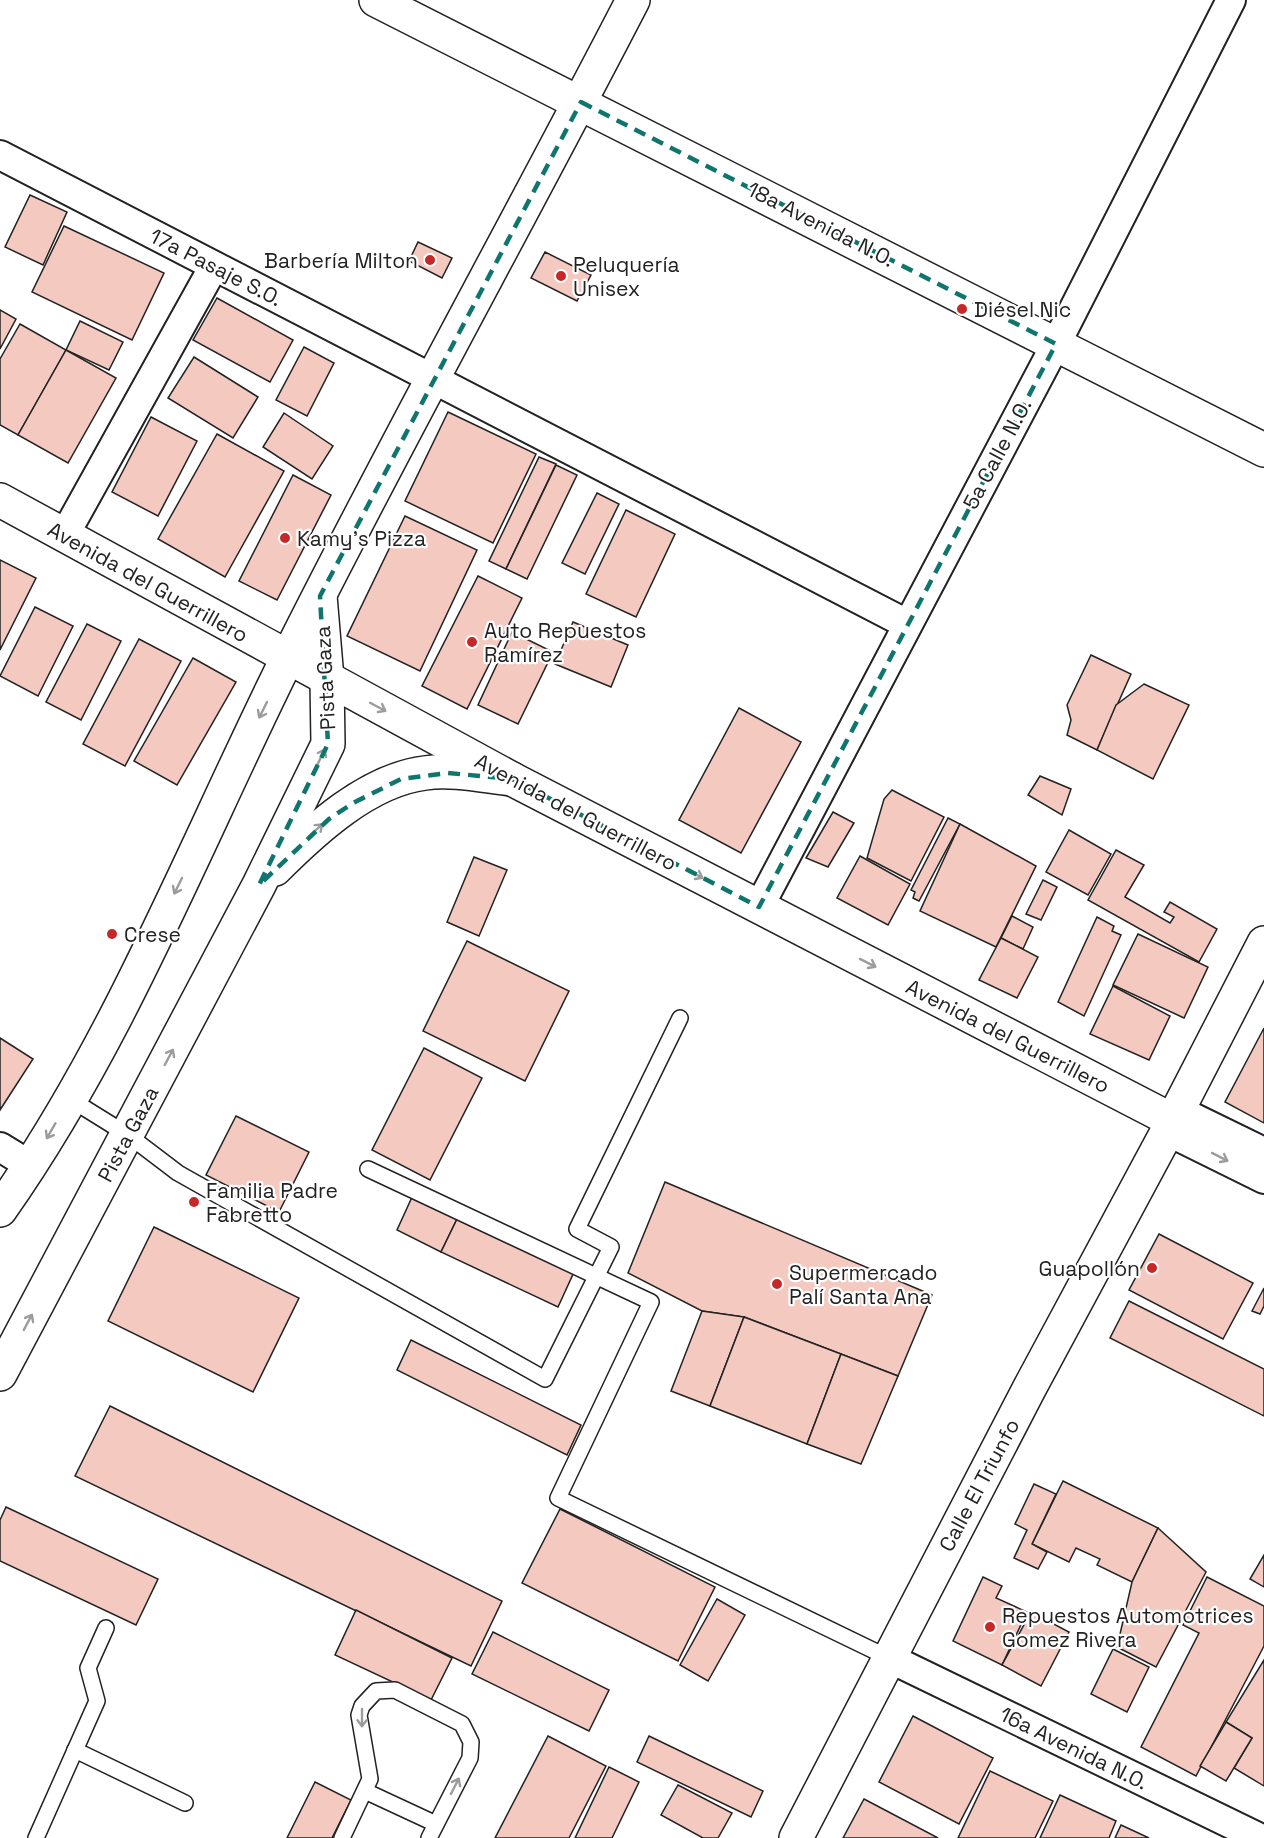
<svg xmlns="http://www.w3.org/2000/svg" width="1264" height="1838" font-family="'Space Grotesk',sans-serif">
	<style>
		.building { fill: #f3c9c0; stroke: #222; stroke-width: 1.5 }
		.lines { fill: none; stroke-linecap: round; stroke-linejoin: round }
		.lane-casing { stroke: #222; stroke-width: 18 }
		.street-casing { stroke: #222; stroke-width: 32 }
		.secondary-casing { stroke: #222; stroke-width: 36 }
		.primary-casing { stroke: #222; stroke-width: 36 }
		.lane { stroke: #fff; stroke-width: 15 }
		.street { stroke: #fff; stroke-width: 28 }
		.secondary { stroke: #fff; stroke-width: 33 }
		.primary { stroke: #fff; stroke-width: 33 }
		.oneway { stroke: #9c9c9c }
		.marked { fill: none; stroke: #0f766e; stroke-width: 4.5; stroke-dasharray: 12 8; stroke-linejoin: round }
		.poi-dot { fill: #c62828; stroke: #fff; stroke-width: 2 }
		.labels { text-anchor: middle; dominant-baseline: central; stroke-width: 4.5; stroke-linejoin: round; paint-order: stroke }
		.street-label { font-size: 21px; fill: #222; stroke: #fff }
		.poi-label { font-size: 21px; fill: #222; stroke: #fff; text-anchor: start }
	</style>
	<rect width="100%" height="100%" fill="#fff"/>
	<g class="building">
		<polygon points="30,195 67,212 43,265 5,247"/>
		<polygon points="64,226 164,273 132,340 32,292"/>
		<polygon points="418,242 452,258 442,278 409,261"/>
		<polygon points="545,252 591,275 577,301 531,278"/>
		<polygon points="217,298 293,340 270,382 193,340"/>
		<polygon points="0,310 16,319 0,349"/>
		<polygon points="80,321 123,342 109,370 66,350"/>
		<polygon points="20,324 66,350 18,435 0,425 0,359"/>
		<polygon points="304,347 334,363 307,416 276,400"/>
		<polygon points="66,350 116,378 68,463 18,435"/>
		<polygon points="194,357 258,397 233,438 168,398"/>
		<polygon points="448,412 536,454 493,543 405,501"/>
		<polygon points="284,413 333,446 312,479 263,447"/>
		<polygon points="151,417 197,441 158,516 112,492"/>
		<polygon points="217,434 284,471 225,577 158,539"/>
		<polygon points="539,457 556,464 506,569 489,561"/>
		<polygon points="556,465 577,475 527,579 506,569"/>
		<polygon points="293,475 331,495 277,600 239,581"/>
		<polygon points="597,493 619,504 585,574 562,563"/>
		<polygon points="626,510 675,534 636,617 586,594"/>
		<polygon points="405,516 477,550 420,671 347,636"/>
		<polygon points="0,560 36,578 0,650"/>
		<polygon points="478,576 522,598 467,709 422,686"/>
		<polygon points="35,607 73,626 38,696 0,676"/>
		<polygon points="573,622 628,645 611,687 555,664"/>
		<polygon points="87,624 121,641 81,720 46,702"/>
		<polygon points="512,632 553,652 518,724 478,705"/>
		<polygon points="139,639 181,661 125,766 83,744"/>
		<polygon points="1091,655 1131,674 1097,750 1067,735 1071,720 1067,705"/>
		<polygon points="193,658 236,682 177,785 134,761"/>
		<polygon points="1144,684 1189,705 1153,779 1097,750 1116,705"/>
		<polygon points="739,708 801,742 741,853 679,820"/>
		<polygon points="1040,776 1071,789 1062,815 1028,795"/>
		<polygon points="892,790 944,817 911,881 867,858 884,799"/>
		<polygon points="833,812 854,823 828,867 806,858"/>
		<polygon points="948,818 960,824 919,901 913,898 915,892 911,890"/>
		<polygon points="960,824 1036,866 996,947 920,911"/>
		<polygon points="1069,830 1111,854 1088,895 1046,872"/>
		<polygon points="1116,850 1144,865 1125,897 1170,923 1174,917 1164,912 1170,902 1217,929 1199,962 1088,900"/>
		<polygon points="860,856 910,884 888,925 837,898"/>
		<polygon points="474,857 507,870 479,936 447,922"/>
		<polygon points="1043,880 1057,887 1041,920 1026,914"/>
		<polygon points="1012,916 1033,927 1023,949 1001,938"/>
		<polygon points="1097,917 1114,926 1112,931 1121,935 1084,1016 1058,1002"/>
		<polygon points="1138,934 1208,967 1184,1018 1113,985"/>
		<polygon points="1001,938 1038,957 1017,998 979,980"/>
		<polygon points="467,941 569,991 525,1081 423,1031"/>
		<polygon points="1113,986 1170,1016 1149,1060 1090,1034"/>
		<polygon points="1264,1028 1264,1123 1225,1102"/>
		<polygon points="0,1038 33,1059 0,1110"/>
		<polygon points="424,1048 482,1078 430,1180 372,1150"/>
		<polygon points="236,1116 309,1152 279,1212 206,1175"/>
		<polygon points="665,1182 932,1295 898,1376 744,1317 702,1311 628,1273"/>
		<polygon points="413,1195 458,1217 441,1252 397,1230"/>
		<polygon points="458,1217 574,1272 558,1307 441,1252"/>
		<polygon points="154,1227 299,1298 253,1392 108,1321"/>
		<polygon points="1159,1234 1253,1283 1223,1339 1129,1290"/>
		<polygon points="1264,1288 1264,1306 1260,1314 1252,1311"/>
		<polygon points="1129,1301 1264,1369 1264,1416 1110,1338"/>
		<polygon points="702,1311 744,1317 710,1406 671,1391"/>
		<polygon points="744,1317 841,1354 807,1444 710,1406"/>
		<polygon points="411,1340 581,1425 567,1455 397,1370"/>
		<polygon points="841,1354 898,1376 861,1464 807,1444"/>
		<polygon points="110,1406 502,1601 471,1666 75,1476"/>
		<polygon points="1063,1481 1158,1528 1132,1582 1097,1565 1100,1559 1076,1548 1069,1562 1032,1544"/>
		<polygon points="1034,1484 1056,1494 1032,1544 1047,1552 1038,1569 1014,1558 1027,1530 1015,1524"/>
		<polygon points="6,1507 158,1579 136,1625 0,1561 0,1520"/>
		<polygon points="560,1509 715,1587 678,1661 522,1583"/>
		<polygon points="1158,1528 1206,1572 1156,1667 1117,1647 1132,1582"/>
		<polygon points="1264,1555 1264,1587 1250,1579"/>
		<polygon points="983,1577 1002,1586 996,1598 1027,1612 1002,1665 953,1641"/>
		<polygon points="1207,1577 1264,1606 1264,1646 1196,1776 1141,1747 1199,1633 1183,1625"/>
		<polygon points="717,1599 745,1615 708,1681 680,1665"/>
		<polygon points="356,1610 452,1658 431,1700 335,1655"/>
		<polygon points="1031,1612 1069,1632 1041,1686 1002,1665"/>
		<polygon points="493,1632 609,1690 589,1731 472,1674"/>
		<polygon points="1113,1649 1149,1667 1127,1712 1091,1694"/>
		<polygon points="1264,1660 1264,1786 1234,1768 1252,1738 1226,1722"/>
		<polygon points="913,1716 993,1758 959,1824 879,1782"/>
		<polygon points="1226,1722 1252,1738 1226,1781 1200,1766"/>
		<polygon points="548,1736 606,1766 569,1838 495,1838"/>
		<polygon points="649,1736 763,1791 751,1817 637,1762"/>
		<polygon points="609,1767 639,1782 612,1838 575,1838"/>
		<polygon points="990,1771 1053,1801 1035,1838 958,1838"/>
		<polygon points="315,1782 351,1800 332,1838 287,1838"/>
		<polygon points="678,1785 732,1813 718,1838 703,1838 661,1815"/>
		<polygon points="1060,1795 1116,1821 1109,1838 1040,1838"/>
		<polygon points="864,1799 938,1838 843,1838"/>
		<polygon points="1121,1825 1149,1838 1115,1838"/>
	</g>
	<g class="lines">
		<defs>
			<g id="lane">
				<polyline points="70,1099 128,1135 178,1173 545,1379 611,1247 577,1229 680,1018"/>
				<polyline points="368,1169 651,1302 558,1498 889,1658"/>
				<polyline points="75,1750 185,1803"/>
				<polyline points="365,1791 436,1824"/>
				<polyline points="36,1838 97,1701 88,1668 106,1628"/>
				<polyline points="342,1838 370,1779 359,1715 362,1706 376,1691 395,1690 462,1724 471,1742 470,1758 429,1838"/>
			</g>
			<g id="street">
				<polyline points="0,155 907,624"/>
				<polyline points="64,536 214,266"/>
				<polyline points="759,907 1056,344 1231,0"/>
				<polyline points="1188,1115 1264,1152"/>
				<polyline points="1177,1136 1264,1179"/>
				<polyline points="0,1147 31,1166"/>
				<polyline points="889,1658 1260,1838"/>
			</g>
			<g id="secondary">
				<polyline points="376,0 1264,450"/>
				<polyline points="0,500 512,779 1158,1113"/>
				<polyline points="1180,1106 1264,943"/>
				<polyline points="796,1838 1029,1389 1166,1134"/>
			</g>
			<g id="primary">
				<path d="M 275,869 C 314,830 368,780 425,773 C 453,769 484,776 512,779"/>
				<path d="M 0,1210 C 120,1040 196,842 288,657 C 399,435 520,219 633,0"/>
				<polyline points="0,1374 259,885 328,744 327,679 320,596"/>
			</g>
		</defs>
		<use href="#lane" class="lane-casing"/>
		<use href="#street" class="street-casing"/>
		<use href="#secondary" class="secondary-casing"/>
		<use href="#primary" class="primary-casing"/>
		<use href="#lane" class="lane"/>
		<use href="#street" class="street"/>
		<use href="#secondary" class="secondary"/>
		<use href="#primary" class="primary"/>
	</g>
	<defs><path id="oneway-shaft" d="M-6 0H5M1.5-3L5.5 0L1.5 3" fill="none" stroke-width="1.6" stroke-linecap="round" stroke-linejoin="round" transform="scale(1.5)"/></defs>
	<g class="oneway">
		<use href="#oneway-shaft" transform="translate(378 707) rotate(28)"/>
		<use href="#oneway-shaft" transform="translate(263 710) rotate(116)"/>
		<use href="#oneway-shaft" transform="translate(321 757) rotate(-65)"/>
		<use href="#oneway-shaft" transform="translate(316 830) rotate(-42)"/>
		<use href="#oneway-shaft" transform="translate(695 874) rotate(27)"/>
		<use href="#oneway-shaft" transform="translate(178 886) rotate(116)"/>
		<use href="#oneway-shaft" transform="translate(868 963) rotate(27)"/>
		<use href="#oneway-shaft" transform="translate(169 1057) rotate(-62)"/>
		<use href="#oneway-shaft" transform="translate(51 1131) rotate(120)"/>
		<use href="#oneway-shaft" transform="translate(1220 1157) rotate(27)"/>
		<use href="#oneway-shaft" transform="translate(28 1322) rotate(-62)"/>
		<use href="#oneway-shaft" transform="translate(362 1718) rotate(90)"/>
		<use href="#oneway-shaft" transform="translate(455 1786) rotate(-63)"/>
	</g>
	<path class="marked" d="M 581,102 L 1056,344 L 759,907 L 512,779 L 448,773 L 401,779 L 353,803 L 329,819 L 259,885 L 328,744 L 320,596 Z"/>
	<g class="poi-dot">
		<circle cx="430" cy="260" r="6"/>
		<circle cx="561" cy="276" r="6"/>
		<circle cx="962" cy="309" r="6"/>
		<circle cx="285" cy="538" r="6"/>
		<circle cx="472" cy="642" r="6"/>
		<circle cx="112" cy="934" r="6"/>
		<circle cx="194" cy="1202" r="6"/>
		<circle cx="1152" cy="1268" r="6"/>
		<circle cx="777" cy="1284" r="6"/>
		<circle cx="990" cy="1627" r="6"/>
	</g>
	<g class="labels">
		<g class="street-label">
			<text transform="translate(821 224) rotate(27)">18a Avenida N.O.</text>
			<text transform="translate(216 267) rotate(27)">17a Pasaje S.O.</text>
			<text transform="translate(997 454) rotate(-62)">5a Calle N.O.</text>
			<text transform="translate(148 582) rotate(29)">Avenida del Guerrillero</text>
			<text transform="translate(325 678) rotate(-93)">Pista Gaza</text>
			<text transform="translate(576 812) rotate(28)">Avenida del Guerrillero</text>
			<text transform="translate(1008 1036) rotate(27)">Avenida del Guerrillero</text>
			<text transform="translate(128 1134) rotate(-62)">Pista Gaza</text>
			<text transform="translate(979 1485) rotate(-62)">Calle El Triunfo</text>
			<text transform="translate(1074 1748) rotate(26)">16a Avenida N.O.</text>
		</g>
		<g class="poi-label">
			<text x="418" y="260" text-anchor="end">Barbería Milton</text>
			<text x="573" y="264">Peluquería<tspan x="573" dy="24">Unisex</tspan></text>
			<text x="974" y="309">Diésel Nic</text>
			<text x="297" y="538">Kamy's Pizza</text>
			<text x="484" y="630">Auto Repuestos<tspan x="484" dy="24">Ramírez</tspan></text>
			<text x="124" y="934">Crese</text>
			<text x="206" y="1190">Familia Padre<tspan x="206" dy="24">Fabretto</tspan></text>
			<text x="1140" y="1268" text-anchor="end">Guapollón</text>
			<text x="789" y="1272">Supermercado<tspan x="789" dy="24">Palí Santa Ana</tspan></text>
			<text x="1002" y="1615">Repuestos Automotrices<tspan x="1002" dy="24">Gomez Rivera</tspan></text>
		</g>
	</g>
</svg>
